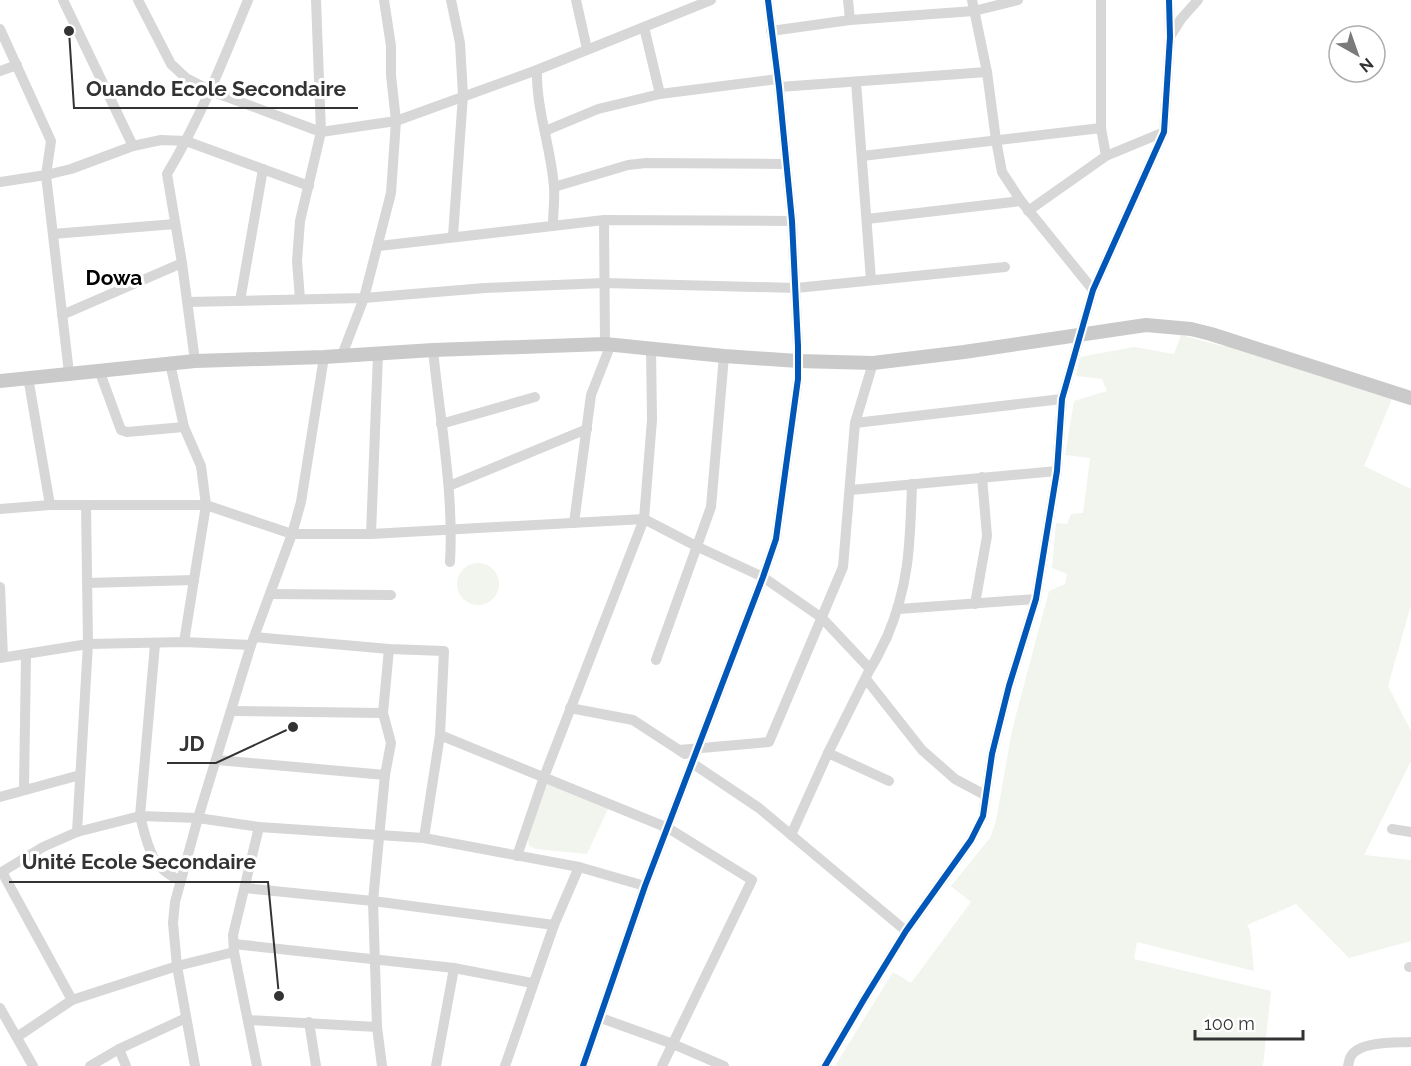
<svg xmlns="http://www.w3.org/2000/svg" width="1411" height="1066" font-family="Raleway,sans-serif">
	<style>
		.green { fill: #f1f5ed }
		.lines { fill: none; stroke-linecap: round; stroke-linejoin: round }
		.minor { stroke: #d7d7d7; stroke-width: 10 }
		.major { stroke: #cacaca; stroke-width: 14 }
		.cycleway-casing { stroke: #fff; stroke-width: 10 }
		.cycleway { stroke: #0057b8; stroke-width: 6 }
		.labels { text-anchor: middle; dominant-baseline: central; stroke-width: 6; stroke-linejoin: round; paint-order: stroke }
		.neighbourhood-label { font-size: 21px; font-weight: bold; fill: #000; stroke: #fff }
		.leader { fill: none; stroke: #333; stroke-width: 2 }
		.callout-dot { fill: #333; stroke: #fff; stroke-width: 2 }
		.callout-label { font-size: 21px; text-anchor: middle; font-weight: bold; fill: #333; stroke: #fff; stroke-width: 6; stroke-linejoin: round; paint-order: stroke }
	</style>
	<rect width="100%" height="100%" fill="#fff"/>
	<g class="green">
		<polygon points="1181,335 1222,346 1233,345 1307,368 1392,399 1364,466 1411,489 1411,605 1388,686 1411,731 1411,761 1364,855 1411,860 1411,941 1349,958 1296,904 1247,925 1250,931 1254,971 1137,942 1134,959 1271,991 1263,1066 835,1066 893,972 911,983 971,902 951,886 990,838 996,821 1012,730 1049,591 1065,584 1067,574 1052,568 1056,523 1067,524 1071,514 1083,513 1090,458 1065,455 1074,401 1107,391 1102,379 1076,376 1080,357 1134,347 1174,354"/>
		<circle cx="478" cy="584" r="21"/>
		<polygon points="546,784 608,809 587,854 536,849 529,846 528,839"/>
	</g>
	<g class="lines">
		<g class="minor">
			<polyline points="63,0 133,146"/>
			<polyline points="138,0 171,64 186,78 211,91 321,132 396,121 537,70 711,0"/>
			<polyline points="451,0 460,43 463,95 453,236"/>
			<polyline points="576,0 587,49"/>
			<polyline points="848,0 850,20"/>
			<polyline points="972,0 987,72 996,140 1002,172 1021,201 1093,290"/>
			<polyline points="1101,0 1101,128 1106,156"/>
			<polyline points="644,27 660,94"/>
			<polyline points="0,29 51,141 46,175 69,373"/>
			<polyline points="771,31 850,20 974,11 1018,0"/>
			<polyline points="1171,35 1181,19 1198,0"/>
			<path d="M 537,70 C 536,110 551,147 554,187 C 555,199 553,212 553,225"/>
			<polyline points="0,71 17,65"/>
			<polyline points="856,82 871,280"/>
			<polyline points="779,87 987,72"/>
			<polyline points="545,131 598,109 660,94 778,79"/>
			<polyline points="862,156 1101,128"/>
			<polyline points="0,182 46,175 71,169 133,146 161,140 186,141 309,186"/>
			<polyline points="554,187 628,165 646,163 785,164"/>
			<polyline points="1028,211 1106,156 1164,132"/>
			<polyline points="867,219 1021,201"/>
			<polyline points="604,220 605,344"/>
			<polyline points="53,234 175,224"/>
			<polyline points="379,246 604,220 792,221"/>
			<polyline points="300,299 297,261 300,221 321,132 316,0"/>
			<polyline points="240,301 263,169"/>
			<polyline points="187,302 364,298 485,288 604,283 796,288 1005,267"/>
			<polyline points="62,315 182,263"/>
			<path d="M 433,350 C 440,421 454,492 450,562"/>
			<polyline points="342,355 364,298 391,193 396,121 391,75 391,46 384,0"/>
			<path d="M 195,361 L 182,263 L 167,174 C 201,117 223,61 248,0"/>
			<polyline points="170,363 184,427 201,466 206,505 184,642"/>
			<polyline points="99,370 121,430 127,432 184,427"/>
			<polyline points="28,377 50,505"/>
			<polyline points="855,423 1062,399"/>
			<polyline points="441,424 535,397"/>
			<polyline points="449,486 587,429"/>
			<polyline points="851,490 1057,471"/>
			<polyline points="0,509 50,505 206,505 292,534 371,534 644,519 698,547 763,577 822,618 870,669"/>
			<polyline points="574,523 591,395 611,344"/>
			<polyline points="371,534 378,354"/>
			<polyline points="87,583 194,580"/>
			<polyline points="0,587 3,657"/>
			<polyline points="270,594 391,595"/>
			<polyline points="975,604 987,536 982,477"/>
			<polyline points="899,609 1036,599"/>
			<polyline points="254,637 389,649 444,651 440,735 424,838"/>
			<path d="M 155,644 L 140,816 C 147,843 151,869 180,880"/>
			<polyline points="0,658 88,644 184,642 251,645"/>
			<polyline points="656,660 711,507 724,356"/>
			<polyline points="866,679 922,750 955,779 985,795"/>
			<polyline points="570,708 633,720 685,754"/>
			<polyline points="232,711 383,713"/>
			<polyline points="440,735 668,828 752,880 662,1066"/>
			<polyline points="679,750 769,742 843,567 855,423 873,363"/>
			<polyline points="828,753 889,781"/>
			<polyline points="217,760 385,775"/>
			<polyline points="692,763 759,808 906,931"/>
			<polyline points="24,789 26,655"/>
			<polyline points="0,797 80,775"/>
			<polyline points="1392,829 1411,832"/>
			<polyline points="77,832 88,644 86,505"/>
			<path d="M 791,835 L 828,753 L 870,669 C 877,659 881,648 887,637 C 910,583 910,541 912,484"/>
			<polyline points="517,856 544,777 644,519 652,420 651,348"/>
			<polyline points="2,872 72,1000"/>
			<polyline points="0,873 43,847 77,832 140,816 198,818 259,827 424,838 579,867 645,886"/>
			<polyline points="245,888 373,901 554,925"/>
			<polyline points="234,944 454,968 532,983"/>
			<polyline points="1409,967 1411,967"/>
			<polyline points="0,1008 33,1066"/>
			<polyline points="601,1018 673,1044 724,1066"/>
			<polyline points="248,1020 377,1027"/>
			<polyline points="309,1022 316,1066"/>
			<polyline points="17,1037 72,1000 177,966 234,952"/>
			<polyline points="119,1049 126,1066"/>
			<polyline points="90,1066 119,1049 186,1018"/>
			<polyline points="195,1066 177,966 173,923 175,902 198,818 251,645 292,534 301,502 324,357"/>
			<polyline points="257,1066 234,952 233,935 259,827"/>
			<polyline points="382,1066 377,1027 373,901 385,775 391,743 383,713 389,649"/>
			<polyline points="436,1066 454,968"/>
			<polyline points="505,1066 554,925 579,867"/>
			<polyline points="583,1066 645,886 763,577 776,539 798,379 798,346 792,221 779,87 768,0"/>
			<polyline points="825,1066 863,1001 906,931 971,840 983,816 992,754 1009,686 1036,599 1057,471 1062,399 1093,290 1164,132 1170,37 1169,0"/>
			<path d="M 1348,1066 C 1349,1063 1349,1059 1351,1056 C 1360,1041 1395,1043 1411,1042"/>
		</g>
		<polyline class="major" points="0,381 195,361 324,357 433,350 605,344 724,356 798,361 873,363 964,352 1146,325 1191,329 1211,334 1411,398"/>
		<defs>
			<g id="cycleway">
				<polyline points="583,1066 645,886 763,577 776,539 798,379 798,346 792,221 779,87 768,0"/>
				<polyline points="825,1066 863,1001 906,931 971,840 983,816 992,754 1009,686 1036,599 1057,471 1062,399 1093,290 1164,132 1170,37 1169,0"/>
			</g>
		</defs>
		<use href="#cycleway" class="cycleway-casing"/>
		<use href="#cycleway" class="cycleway"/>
	</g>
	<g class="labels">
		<g class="neighbourhood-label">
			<text x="114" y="277">Dowa</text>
		</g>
	</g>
	<path class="leader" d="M69 31L74 108H358M293 727L216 763H167M279 996L268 882H9"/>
	<g class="callout-dot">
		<circle cx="69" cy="31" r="6"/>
		<circle cx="293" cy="727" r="6"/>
		<circle cx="279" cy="996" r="6"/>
	</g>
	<g class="callout-label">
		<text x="216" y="96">Ouando Ecole Secondaire</text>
		<text x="192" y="751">JD</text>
		<text x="139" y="869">Unité Ecole Secondaire</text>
	</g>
	<g transform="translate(1357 54) rotate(140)"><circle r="28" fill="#ffffff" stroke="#adadad" stroke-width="1.5"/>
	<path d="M0-4.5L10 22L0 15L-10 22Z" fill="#7a7a7a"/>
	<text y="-9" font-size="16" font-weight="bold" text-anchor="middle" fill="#333333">N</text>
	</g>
	<path d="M1195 1030v9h108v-9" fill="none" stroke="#333333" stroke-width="3"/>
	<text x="1204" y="1030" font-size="18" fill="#333333" stroke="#ffffff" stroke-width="4.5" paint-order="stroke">100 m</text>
</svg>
